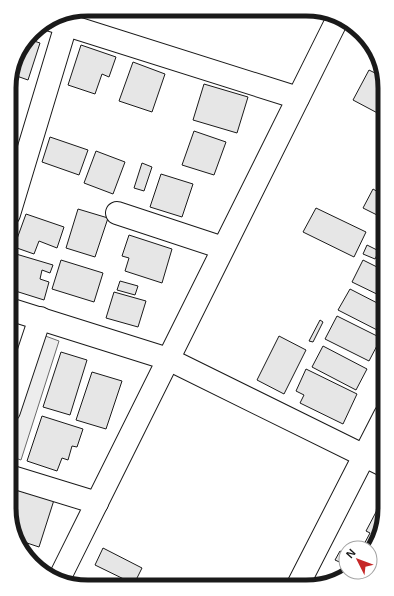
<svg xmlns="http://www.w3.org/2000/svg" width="394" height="596" font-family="Helvetica,sans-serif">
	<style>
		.parking { fill: #ededed; stroke: #6a6a6a }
		.building { fill: #e6e6e6; stroke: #1a1a1a }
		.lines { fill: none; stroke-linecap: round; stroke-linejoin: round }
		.minor-casing { stroke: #1a1a1a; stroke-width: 24 }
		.minor { stroke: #fff; stroke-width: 22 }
		.rim { fill: none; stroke: #1a1a1a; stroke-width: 5 }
	</style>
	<rect width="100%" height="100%" fill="#fff"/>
	<polygon class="parking" points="40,334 59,341 21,460 9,456 9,434"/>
	<g class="building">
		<polygon points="28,39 40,43 28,80 11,74 20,49"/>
		<polygon points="81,45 116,57 109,77 102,74 95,94 68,85"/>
		<polygon points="133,62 165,74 152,112 119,101"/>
		<polygon points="369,70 383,77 385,88 385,117 353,100"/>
		<polygon points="204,84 248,97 237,133 193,120"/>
		<polygon points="194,131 226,142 214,175 182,165"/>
		<polygon points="50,137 88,150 79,175 42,162"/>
		<polygon points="96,151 125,162 113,194 84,183"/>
		<polygon points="142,163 152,167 144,191 134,188"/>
		<polygon points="161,174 193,184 182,217 150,207"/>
		<polygon points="373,189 385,196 385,201 377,215 363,208"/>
		<polygon points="316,208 366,232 354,257 303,232"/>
		<polygon points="78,209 108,218 95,257 66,248"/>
		<polygon points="26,214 64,227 57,248 39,241 34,254 14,247"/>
		<polygon points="129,235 172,249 162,283 125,271 129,258 122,256"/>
		<polygon points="367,245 379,251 375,259 363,254"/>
		<polygon points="16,254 53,265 50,273 42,270 40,279 49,282 44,300 9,289 9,276"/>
		<polygon points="61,260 103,273 94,302 52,289"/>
		<polygon points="363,260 385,271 385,298 352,282"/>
		<polygon points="120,281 138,286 135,295 117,290"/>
		<polygon points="350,289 385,307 385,329 383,333 338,310"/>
		<polygon points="114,292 146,301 138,327 106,318"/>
		<polygon points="337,316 381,338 369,361 325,339"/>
		<polygon points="320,320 323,322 313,342 309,341"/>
		<polygon points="279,336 306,350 284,394 257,380"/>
		<polygon points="323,346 367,369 356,390 312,367"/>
		<polygon points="61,352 87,360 70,415 43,407"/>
		<polygon points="9,354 18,357 9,383"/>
		<polygon points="306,369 357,394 343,424 300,403 304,395 296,391"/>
		<polygon points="92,372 122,381 106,429 76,420"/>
		<polygon points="42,416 83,429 77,447 72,446 68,460 62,458 57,471 27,461"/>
		<polygon points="9,485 54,500 39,547 24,542 23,548 15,538 9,508"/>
		<polygon points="385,495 385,513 370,552 370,548 362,548 370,533 366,531"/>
		<polygon points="103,548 142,568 134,584 95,565"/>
		<polygon points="340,551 346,554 346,565 335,560"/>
	</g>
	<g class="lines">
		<defs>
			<g id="minor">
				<polyline points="51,20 298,98"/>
				<polyline points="117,213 223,248"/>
				<polyline points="9,214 66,25"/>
				<polyline points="9,309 168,359 385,466"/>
				<polyline points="9,411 40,318"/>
				<polyline points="9,476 97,503"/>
				<polyline points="59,579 338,18"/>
				<polyline points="297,587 385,415"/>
			</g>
		</defs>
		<use href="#minor" class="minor-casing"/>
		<use href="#minor" class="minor"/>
	</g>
	<path d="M0 0H394V596H0ZM88 16H306A72 72 0 0 1 378 88V508A72 72 0 0 1 306 580H88A72 72 0 0 1 16 508V88A72 72 0 0 1 88 16Z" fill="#fff" fill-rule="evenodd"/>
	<path class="rim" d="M88 16H306A72 72 0 0 1 378 88V508A72 72 0 0 1 306 580H88A72 72 0 0 1 16 508V88A72 72 0 0 1 88 16Z"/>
	<g transform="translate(358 560) rotate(312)"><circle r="19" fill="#ffffff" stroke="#a3a3a3"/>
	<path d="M0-3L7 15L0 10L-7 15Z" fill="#c62828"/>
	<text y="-6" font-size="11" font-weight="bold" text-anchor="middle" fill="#1a1a1a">N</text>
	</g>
</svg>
